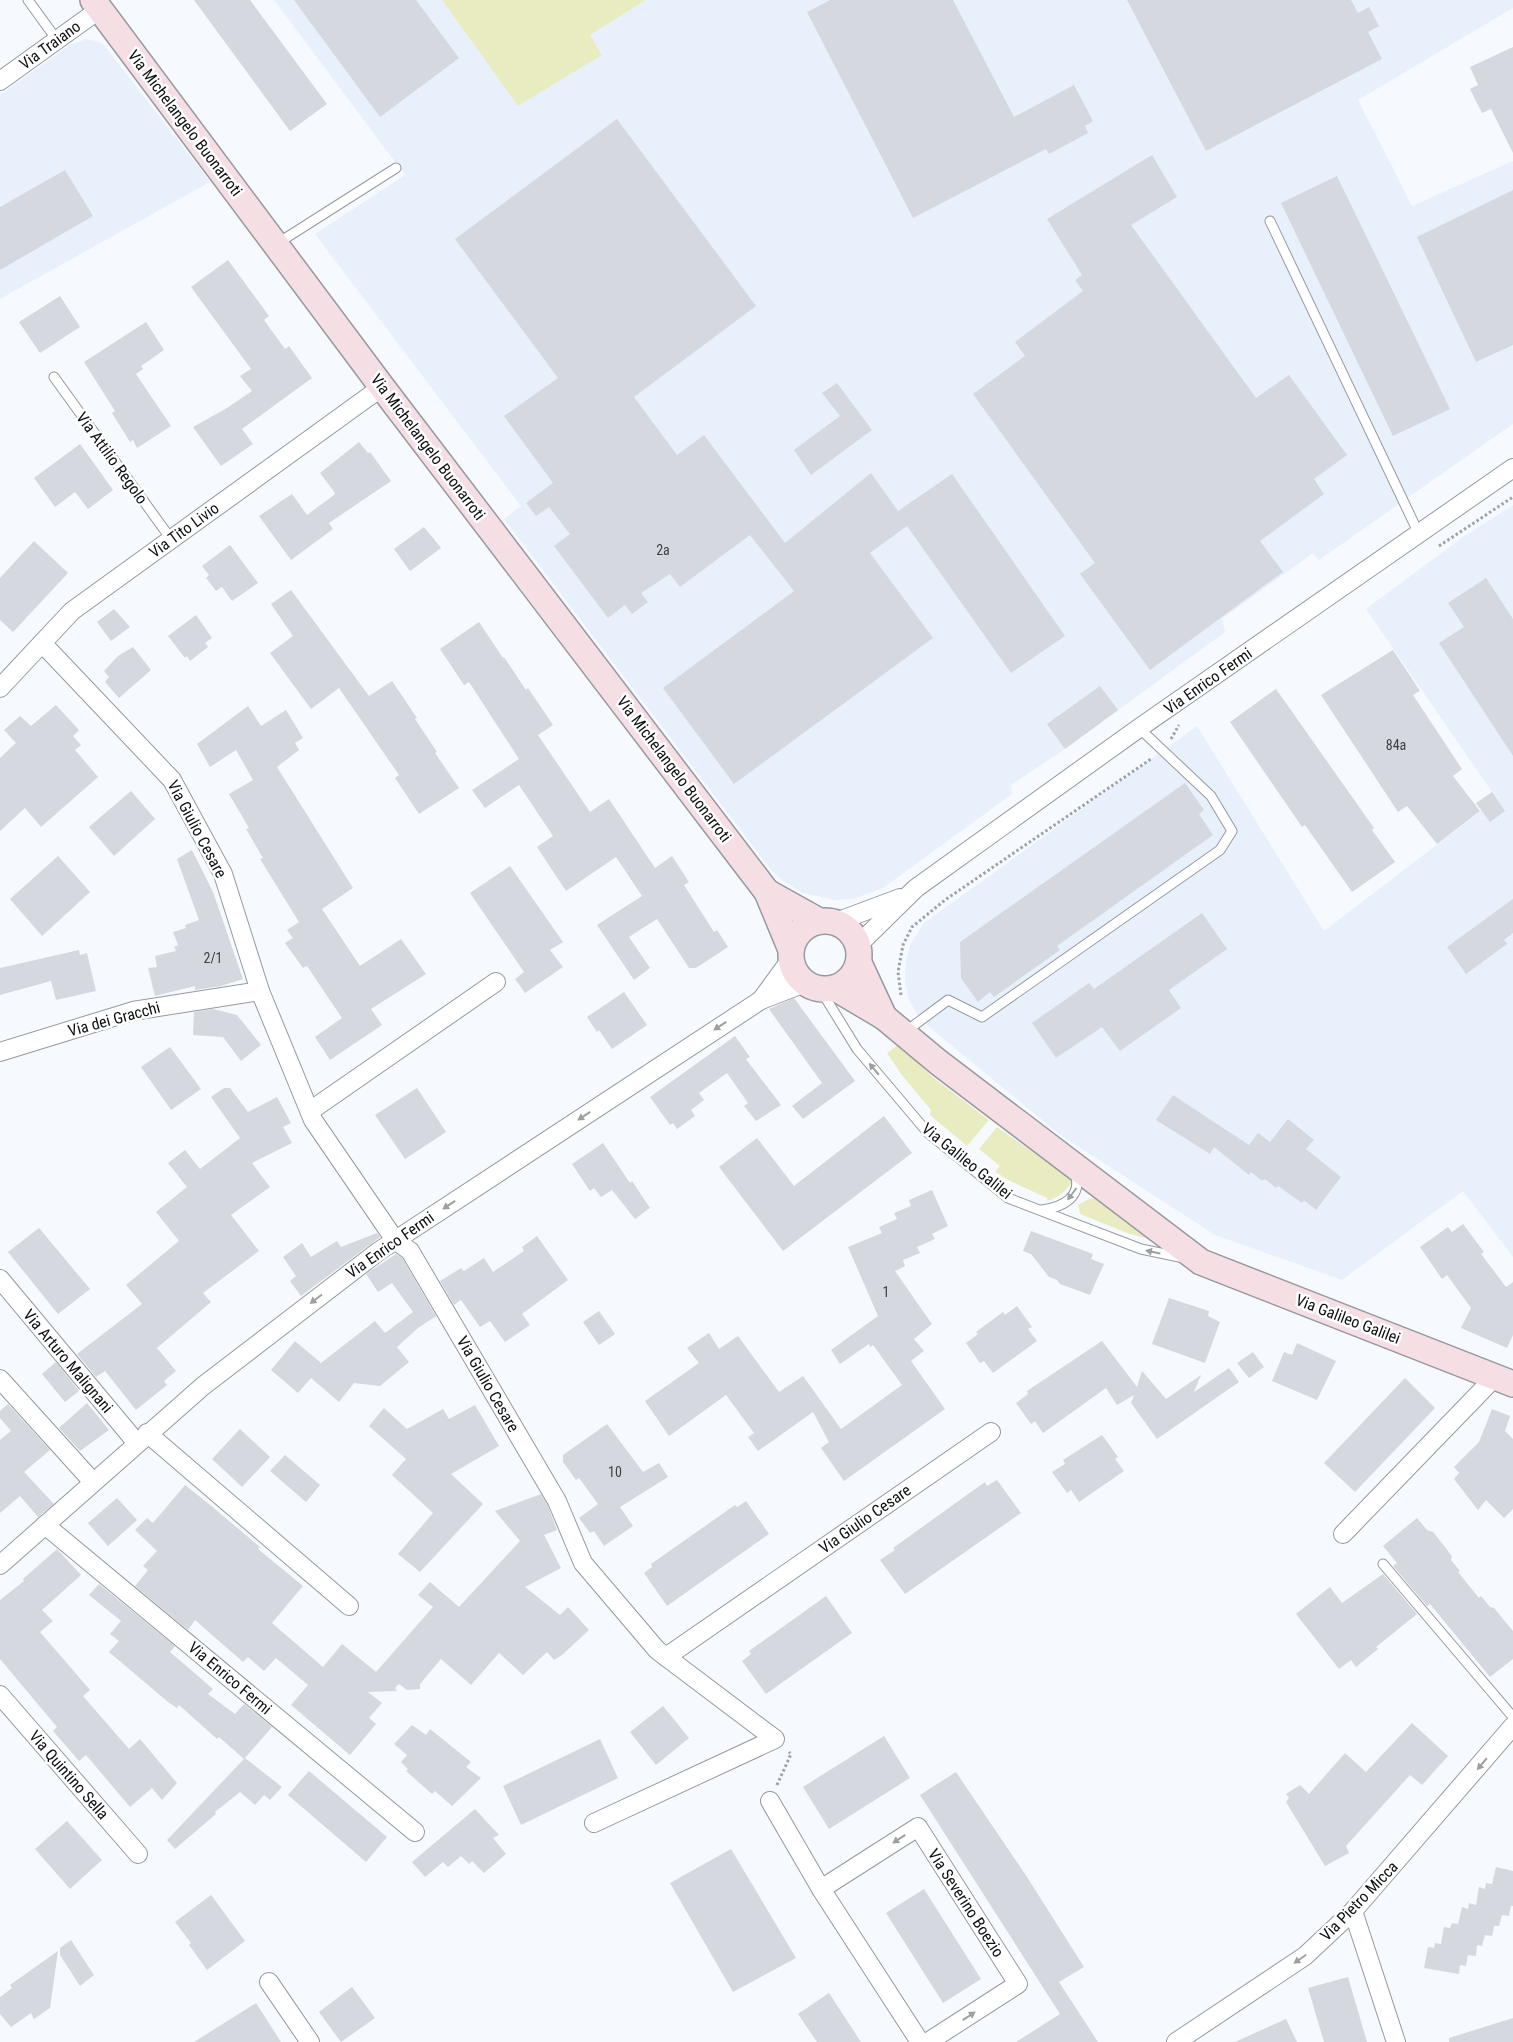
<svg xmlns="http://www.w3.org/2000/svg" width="1513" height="2042" font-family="'Roboto Condensed',sans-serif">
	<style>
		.built { fill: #e8f0fc }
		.green { fill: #e9ecc1 }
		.building { fill: #d5d8de }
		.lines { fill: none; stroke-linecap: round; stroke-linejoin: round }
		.lane-casing { stroke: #96999e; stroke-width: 11 }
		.street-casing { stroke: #96999e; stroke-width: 20 }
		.secondary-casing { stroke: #96999e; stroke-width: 28 }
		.path { stroke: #9ea1a5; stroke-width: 3; stroke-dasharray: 2.5 2.5; stroke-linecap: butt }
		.lane { stroke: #fff; stroke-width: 9 }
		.street { stroke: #fff; stroke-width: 18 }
		.secondary { stroke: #f6dfe4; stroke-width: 25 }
		.oneway { fill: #9e9f9f }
		.labels { text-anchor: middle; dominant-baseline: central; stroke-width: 5; stroke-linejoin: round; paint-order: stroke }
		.number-label { font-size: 14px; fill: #3f4044 }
		.street-label { font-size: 16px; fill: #0d0e10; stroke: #fff }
	</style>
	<rect width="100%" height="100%" fill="#f6faff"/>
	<g class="built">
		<polygon points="274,0 442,0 518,106 602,54 589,35 646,0 1513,0 1513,8 1358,100 1412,206 1513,161 1513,424 1319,560 1313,553 1222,619 1225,632 1065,749 1011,785 1012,794 883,888 853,899 835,900 803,893 780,879 771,870 504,519 521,506 315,234 405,175"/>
		<polygon points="87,39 99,42 104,45 210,182 0,299 0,95 70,45"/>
		<polygon points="1513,505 1513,1257 1463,1191 1342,1280 1215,1235 1059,1134 921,1020 914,1009 908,997 905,979 906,961 910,945 924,923 1197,726 1324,931 1481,811 1492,792 1366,609 1463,537"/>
	</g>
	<g class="green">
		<polygon points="442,0 646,0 590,35 602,55 518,106"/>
		<polygon points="899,1044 930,1075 989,1120 967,1146 930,1115 931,1110 901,1074 887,1053"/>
		<path d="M 997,1127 L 1073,1180 C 1068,1190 1058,1198 1047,1201 L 1047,1198 L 1012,1182 L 995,1172 L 1000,1166 L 979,1149 Z"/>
		<polygon points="1096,1198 1166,1244 1127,1233 1080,1214 1078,1205 1089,1199"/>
	</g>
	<g class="building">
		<polygon points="194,0 250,0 327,104 290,131"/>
		<polygon points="294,0 416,0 459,58 380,117"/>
		<polygon points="830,0 953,0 1014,117 1074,85 1093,121 1085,126 1088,133 1049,154 1046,149 913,218 807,12"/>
		<polygon points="1127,0 1351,0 1358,13 1369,7 1379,26 1368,32 1382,59 1206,151"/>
		<polygon points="1513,47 1513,153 1491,109 1482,113 1470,89 1478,85 1470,67"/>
		<polygon points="617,119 756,306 634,397 677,455 704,435 785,543 871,473 898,511 952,474 1065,636 1011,673 907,526 870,553 933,638 734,784 663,688 794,591 750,535 680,587 670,574 641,593 648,602 632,614 625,605 608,618 554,546 570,534 549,507 536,516 526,503 553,483 504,416 558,378 455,239"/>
		<polygon points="1152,155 1177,197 1131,225 1256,398 1289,375 1347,455 1314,479 1324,494 1260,541 1283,572 1150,670 1080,574 1095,563 973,394 1025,356 1015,342 1083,291 1075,280 1082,275 1047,219"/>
		<polygon points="65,170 93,216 0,270 0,207"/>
		<polygon points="1337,176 1450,409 1393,436 1281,203"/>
		<polygon points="1513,190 1513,345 1476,362 1417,237"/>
		<polygon points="228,260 269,316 264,320 285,349 289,346 312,378 242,429 253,444 221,466 193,427 227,408 252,391 240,376 251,369 191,287"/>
		<polygon points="60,296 80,327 40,353 19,322"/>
		<polygon points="146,322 164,350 141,366 143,369 136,374 171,426 137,448 133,440 130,442 112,413 115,411 84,362"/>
		<polygon points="837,383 872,430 811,475 794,450 840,416 822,393"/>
		<polygon points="359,442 368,453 370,452 391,481 329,523 333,529 291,560 259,516 292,494 307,515 334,495 335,493 320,473"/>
		<polygon points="80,444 113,490 88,509 75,492 55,507 34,478"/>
		<polygon points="424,527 441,548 410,571 394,549"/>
		<polygon points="34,541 68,573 13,632 0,620 0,578"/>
		<polygon points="230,545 258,583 232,601 222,587 216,591 206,578 209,575 202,566"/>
		<polygon points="1486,578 1513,619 1513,756 1439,643 1464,627 1448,603"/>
		<polygon points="291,590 369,696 392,681 417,718 415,719 437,752 435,753 459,788 419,814 395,778 399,775 339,688 311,709 270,653 293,636 271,604"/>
		<polygon points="114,609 130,627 111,641 97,622"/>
		<polygon points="196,615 212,638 205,643 208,647 190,661 187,656 185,658 168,636"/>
		<polygon points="479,622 503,658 504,657 526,690 528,688 553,725 538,735 590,812 609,799 655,868 672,856 689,882 684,885 714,932 717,930 728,947 696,968 689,968 657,919 629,937 650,968 634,980 597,925 642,896 616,857 566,891 537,847 553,836 519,785 485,808 472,790 519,759 469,682 464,685 440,649"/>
		<polygon points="133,647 151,670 119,698 105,682 109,677 104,671 118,656"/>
		<polygon points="1393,650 1420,691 1413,695 1462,769 1453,776 1480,811 1437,844 1407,806 1398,812 1321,695"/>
		<polygon points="1100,686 1118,710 1065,749 1047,724"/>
		<polygon points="1276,689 1374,828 1372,830 1395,862 1352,892 1305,825 1302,827 1230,722"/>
		<polygon points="56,705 79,730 73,736 81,745 75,750 98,777 41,827 25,808 0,831 0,758 16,743 4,730 20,716 31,726"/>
		<polygon points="248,706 261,726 286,710 303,738 295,743 299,750 277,767 353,888 322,909 360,966 401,939 426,974 371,1009 382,1025 330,1060 315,1037 342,1018 307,966 303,968 285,943 293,938 287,930 299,922 260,859 263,858 246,829 249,828 229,794 253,780 236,750 210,767 197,744"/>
		<polygon points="1185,783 1204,810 1199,814 1213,835 1057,946 1060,950 994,997 990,992 978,1002 961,978 960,942"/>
		<polygon points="131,791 155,819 114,856 89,827"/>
		<polygon points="1492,792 1505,811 1490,822 1476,803"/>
		<polygon points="192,850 213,892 243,979 221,986 195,990 195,986 155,996 148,968 157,967 155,956 176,951 174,947 178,945 173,932 186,928 185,925 199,920 177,859"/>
		<polygon points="58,856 90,892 42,936 10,899"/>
		<polygon points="510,866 563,942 550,950 563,967 525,993 515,979 524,972 470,893"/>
		<polygon points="1513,899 1513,933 1504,940 1507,944 1466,974 1447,947"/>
		<polygon points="1202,913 1227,949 1169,990 1181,1008 1120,1051 1102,1027 1056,1058 1032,1023 1089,983 1094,989"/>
		<polygon points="79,950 80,955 87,953 96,991 56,1000 51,981 0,995 0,968"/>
		<polygon points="624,992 647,1025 612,1049 599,1030 597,1032 587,1017"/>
		<polygon points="794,998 855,1081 803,1119 792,1106 822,1083 769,1009"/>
		<polygon points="213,1009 237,1015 261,1045 241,1061 223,1037 193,1035 194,1012"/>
		<polygon points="735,1036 750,1057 746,1059 781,1105 756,1121 744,1106 748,1103 727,1073 699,1093 704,1100 691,1110 695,1116 677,1129 673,1123 670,1125 650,1097"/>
		<polygon points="170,1047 201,1089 171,1110 141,1067"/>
		<polygon points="224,1088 230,1088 248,1112 277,1097 291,1123 283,1127 292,1143 252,1163 270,1187 231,1215 259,1251 203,1293 211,1302 157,1348 176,1371 164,1381 167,1385 136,1410 105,1371 96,1377 77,1354 142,1304 126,1285 179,1241 156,1212 187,1187 168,1163 185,1150 200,1169 240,1138 211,1097"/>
		<polygon points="417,1088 446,1132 405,1159 375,1115"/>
		<polygon points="1173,1095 1249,1145 1258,1133 1270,1142 1288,1119 1314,1140 1306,1149 1341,1177 1316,1210 1304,1200 1302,1203 1278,1186 1276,1188 1265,1179 1262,1181 1251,1172 1249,1175 1214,1147 1210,1154 1156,1120"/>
		<polygon points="884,1116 912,1153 783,1251 719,1167 757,1138 794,1186"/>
		<polygon points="603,1143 630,1183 632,1181 650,1208 635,1219 612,1190 601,1197 594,1188 590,1191 572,1164"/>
		<polygon points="932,1190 948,1226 932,1234 935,1239 917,1247 920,1253 903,1260 905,1266 895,1271 932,1324 914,1339 924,1351 911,1361 945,1409 844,1481 821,1448 829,1442 813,1412 758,1451 748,1437 754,1433 726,1395 669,1436 645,1401 699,1363 687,1348 709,1333 719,1349 738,1336 779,1392 803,1376 841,1429 902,1385 873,1345 870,1347 869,1344 840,1364 831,1350 878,1316 848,1247 882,1233 879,1227 897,1219 894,1213 911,1206 909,1200"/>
		<polygon points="1463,1224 1484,1252 1481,1254 1506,1287 1513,1282 1513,1335 1507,1348 1461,1328 1471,1308 1447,1275 1442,1279 1420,1247 1448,1227 1452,1232"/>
		<polygon points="39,1228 90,1289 58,1314 8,1252"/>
		<polygon points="1031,1231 1093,1254 1091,1259 1104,1264 1090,1295 1060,1284 1057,1280 1049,1277 1031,1254 1023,1251"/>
		<polygon points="377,1233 380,1237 301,1296 290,1281 296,1276 283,1257 302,1243 311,1257 337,1241 341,1247"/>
		<polygon points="537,1236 568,1280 522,1314 530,1325 505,1342 490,1321 480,1327 461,1300 454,1305 440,1281 461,1268 464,1271 484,1258 493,1272 524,1251 522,1247"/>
		<polygon points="396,1254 402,1258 436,1316 418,1328 397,1347 409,1362 380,1386 354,1383 339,1402 311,1378 298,1393 271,1370 295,1341 321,1363 375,1321 385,1333 413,1312 392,1283 378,1292 366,1274"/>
		<polygon points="1169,1298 1209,1311 1208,1316 1220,1322 1205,1363 1152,1344"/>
		<polygon points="1017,1306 1032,1327 1028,1329 1037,1341 993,1373 984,1361 980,1363 966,1343 978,1334 976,1332 1003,1312 1005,1315"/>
		<polygon points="599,1311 615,1334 599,1345 583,1322"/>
		<polygon points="1102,1341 1137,1387 1142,1371 1166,1399 1201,1375 1194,1392 1229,1368 1239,1382 1157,1439 1131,1403 1134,1395 1117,1405 1106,1388 1043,1433 1035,1421 1031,1424 1016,1403 1028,1394 1027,1391"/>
		<polygon points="1297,1343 1336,1361 1317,1400 1272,1381 1284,1352 1292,1355"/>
		<polygon points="1253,1352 1264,1367 1249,1378 1237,1363"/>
		<polygon points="56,1362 79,1391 65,1402 42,1374"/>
		<polygon points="1405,1378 1435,1408 1355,1492 1324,1463"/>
		<polygon points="87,1403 109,1430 80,1451 59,1428"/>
		<polygon points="8,1404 50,1450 24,1472 54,1504 38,1517 20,1496 0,1513 0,1440 11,1431 0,1418 0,1411"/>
		<polygon points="475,1405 499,1446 451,1474 483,1504 420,1572 398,1554 433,1513 392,1475 406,1459 369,1426 384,1408 407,1429 443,1409 449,1419"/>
		<polygon points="1492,1409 1510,1416 1505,1431 1513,1439 1513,1509 1504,1518 1486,1500 1478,1510 1454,1479 1459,1473 1454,1467 1479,1442"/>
		<polygon points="607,1424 643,1472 659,1463 668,1477 620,1507 633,1526 604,1546 594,1531 590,1533 579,1518 598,1504 579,1478 576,1480 563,1462 563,1455"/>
		<polygon points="240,1429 270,1457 242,1487 212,1459"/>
		<polygon points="1102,1435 1118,1457 1115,1459 1124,1471 1079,1502 1071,1490 1067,1493 1052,1472 1065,1464 1063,1460"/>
		<polygon points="285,1455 320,1485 306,1502 270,1471"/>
		<polygon points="997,1480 1021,1513 905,1594 880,1560 895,1550 893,1548 985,1482 987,1486"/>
		<polygon points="185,1485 209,1504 260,1547 258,1549 303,1586 272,1623 323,1667 342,1644 376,1672 433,1607 418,1595 430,1582 459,1607 520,1541 495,1511 541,1494 548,1506 557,1530 544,1535 561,1568 525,1587 560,1615 568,1607 589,1630 562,1655 554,1660 547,1652 523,1675 499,1653 471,1685 441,1659 420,1684 420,1689 407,1690 399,1684 395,1688 397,1691 368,1692 382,1703 369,1718 376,1724 350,1755 291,1705 308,1685 276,1658 264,1671 248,1657 243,1662 195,1620 188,1630 135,1586 148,1570 143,1566 157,1551 135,1530 147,1518 153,1523"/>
		<polygon points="117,1498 137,1520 108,1546 88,1523"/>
		<polygon points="746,1501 769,1534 667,1606 644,1573 652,1567 651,1564 735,1505 737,1507"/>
		<polygon points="1417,1518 1427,1530 1433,1532 1452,1556 1451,1560 1460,1571 1458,1572 1479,1598 1481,1596 1490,1607 1494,1608 1513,1631 1513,1659 1490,1677 1430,1604 1427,1606 1393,1566 1397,1563 1383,1546"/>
		<polygon points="57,1549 81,1575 42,1610 53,1621 40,1632 90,1690 83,1696 129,1749 140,1739 177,1783 162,1800 152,1788 130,1807 86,1755 79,1761 53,1731 57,1727 0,1659 0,1600 24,1581 23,1579"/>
		<polygon points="1383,1574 1417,1614 1376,1647 1378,1649 1356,1667 1351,1660 1339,1669 1296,1614 1330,1587 1342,1603"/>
		<polygon points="99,1584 175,1646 170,1652 213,1689 208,1694 235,1714 244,1704 272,1727 245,1758 282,1787 270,1800 264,1795 255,1805 240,1792 215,1812 216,1814 175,1849 167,1840 244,1759 219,1737 217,1739 179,1705 177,1708 168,1702 109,1652 119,1641 110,1634 121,1621 89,1595"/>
		<polygon points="826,1596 852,1633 766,1694 742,1661 751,1654 749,1651"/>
		<polygon points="663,1706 689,1738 656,1765 630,1732"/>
		<polygon points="1412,1723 1448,1756 1422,1785 1410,1775 1346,1846 1349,1853 1325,1866 1286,1802 1289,1798 1286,1794 1300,1785 1309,1794 1345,1753 1366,1772"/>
		<polygon points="412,1725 426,1735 430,1729 471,1762 466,1767 481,1778 452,1806 435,1791 432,1794 406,1771 408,1769 401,1762 407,1755 394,1744"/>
		<polygon points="884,1736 910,1778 829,1829 803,1787"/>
		<polygon points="600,1739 618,1778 521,1825 503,1786"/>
		<polygon points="309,1771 387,1837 366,1862 288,1795"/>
		<polygon points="956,1772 1027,1877 1084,1967 1059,1982 1098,2042 1016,2042 1060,2014 920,1795"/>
		<polygon points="475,1809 499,1835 493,1838 506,1854 484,1873 472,1861 469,1864 461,1856 448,1867 443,1862 425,1877 412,1862"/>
		<polygon points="67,1821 102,1860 70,1889 35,1849"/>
		<polygon points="731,1849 796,1958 733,1992 670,1883"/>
		<polygon points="1496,1867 1513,1871 1513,1906 1511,1906 1509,1916 1502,1915 1499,1926 1494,1926 1492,1936 1485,1935 1482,1946 1477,1945 1476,1956 1468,1955 1466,1966 1460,1965 1459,1974 1424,1968 1428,1947 1434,1948 1435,1943 1441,1944 1444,1927 1450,1928 1452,1923 1458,1924 1462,1907 1468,1909 1469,1903 1476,1905 1479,1887 1485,1889 1486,1883 1492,1884"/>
		<polygon points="924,1889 981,1979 943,2003 886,1913"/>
		<polygon points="211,1895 245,1941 207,1970 189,1945 191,1943 175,1922"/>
		<polygon points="71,1940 94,1975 80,1986 60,1955 60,1948"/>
		<polygon points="58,1951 50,2008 34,2019 31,2013 11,2027 0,2014 0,1997 12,1988 10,1985"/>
		<polygon points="1348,1977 1367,2042 1324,2042 1308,1988"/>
		<polygon points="352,1987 375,2018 341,2042 319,2012"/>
		<polygon points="829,1993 842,2013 861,2042 817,2042 798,2014"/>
		<polygon points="256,2003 281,2042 194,2042"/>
		<polygon points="1513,2018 1513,2042 1449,2042 1449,2038"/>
		<polygon points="1286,2019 1297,2042 1235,2042"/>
	</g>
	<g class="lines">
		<defs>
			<g id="lane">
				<polyline points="28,0 57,40"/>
				<polyline points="1270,221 1419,534"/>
				<polyline points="278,243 396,168"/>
				<polyline points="54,377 171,539"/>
				<polyline points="820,989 857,1049 928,1133 1008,1198 1141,1249 1184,1258"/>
				<polyline points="905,1032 948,1000 982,1017 1220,850 1232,831 1211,796 1139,728"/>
				<path d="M 1042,1210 C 1063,1207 1083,1197 1075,1173"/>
				<polyline points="1383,1564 1513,1717"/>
			</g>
			<g id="street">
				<polyline points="0,81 100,9"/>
				<polyline points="42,643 172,780 223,874 260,991 313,1120 395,1240 410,1251 557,1501 583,1563 657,1650 775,1739 594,1823"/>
				<polyline points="0,688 72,611 382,387"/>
				<polyline points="836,922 900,898"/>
				<polyline points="859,944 916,888 1139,728 1513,468"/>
				<polyline points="761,1000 791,959"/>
				<polyline points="0,1052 133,1011 260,991"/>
				<polyline points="310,1111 496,982"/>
				<polyline points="0,1279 136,1442"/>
				<polyline points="0,1379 93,1482"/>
				<polyline points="147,1433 349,1606"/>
				<polyline points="45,1525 415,1832"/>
				<polyline points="1343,1534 1495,1377"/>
				<polyline points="0,1565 203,1386 379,1251 761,1000 805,983"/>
				<polyline points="666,1657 991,1432"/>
				<polyline points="0,1695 138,1854"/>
				<polyline points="770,1801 821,1889 920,2042"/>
				<polyline points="821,1889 918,1827 1018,1984 928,2042"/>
				<polyline points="1353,1911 1396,2042"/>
				<polyline points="269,1982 310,2042"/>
				<polyline points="1176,2042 1305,1956 1353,1911 1513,1726"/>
			</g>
			<g id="secondary">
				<polyline points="93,0 382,387 767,892 791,950"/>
				<polyline points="767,892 819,921"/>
				<circle cx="825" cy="955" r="34"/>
				<polyline points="859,963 884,1017"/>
				<polyline points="835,988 884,1017 938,1062 1201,1262 1513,1384"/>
			</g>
		</defs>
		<use href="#lane" class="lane-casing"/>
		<use href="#street" class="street-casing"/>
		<use href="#secondary" class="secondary-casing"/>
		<g class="path">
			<polyline points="1439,546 1513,497"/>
			<polyline points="1171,739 1179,725"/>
			<polyline points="901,995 898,972 903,945 912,927 945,900 1151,759"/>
			<polyline points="777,1785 791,1754 789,1752"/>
		</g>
		<use href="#lane" class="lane"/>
		<use href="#street" class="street"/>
		<use href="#secondary" class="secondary"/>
	</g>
	<defs><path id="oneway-solid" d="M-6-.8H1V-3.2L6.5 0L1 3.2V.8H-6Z" transform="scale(1.25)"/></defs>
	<g class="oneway">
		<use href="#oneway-solid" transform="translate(720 1026) rotate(147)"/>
		<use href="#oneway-solid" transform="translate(874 1069) rotate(-130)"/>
		<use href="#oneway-solid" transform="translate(584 1116) rotate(147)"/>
		<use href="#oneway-solid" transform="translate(1072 1194) rotate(127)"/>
		<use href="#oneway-solid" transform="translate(449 1205) rotate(147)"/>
		<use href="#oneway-solid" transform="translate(1153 1252) rotate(-168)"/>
		<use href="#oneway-solid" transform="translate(316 1299) rotate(143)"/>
		<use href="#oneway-solid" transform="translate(1482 1764) rotate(130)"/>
		<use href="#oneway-solid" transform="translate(899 1839) rotate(147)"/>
		<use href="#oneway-solid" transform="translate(1300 1959) rotate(145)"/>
		<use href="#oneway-solid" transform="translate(969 2016) rotate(-33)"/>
	</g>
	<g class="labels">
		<g class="number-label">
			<text x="663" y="550">2a</text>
			<text x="1396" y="745">84a</text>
			<text x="213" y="958">2/1</text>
			<text x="886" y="1292">1</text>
			<text x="615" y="1472">10</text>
		</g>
		<g class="street-label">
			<text transform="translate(50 45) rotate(-36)">Via Traiano</text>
			<text transform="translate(185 123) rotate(53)">Via Michelangelo Buonarroti</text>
			<text transform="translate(428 447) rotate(53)">Via Michelangelo Buonarroti</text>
			<text transform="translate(112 458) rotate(54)">Via Attilio Regolo</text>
			<text transform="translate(184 530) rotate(-36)">Via Tito Livio</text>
			<text transform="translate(1208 681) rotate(-35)">Via Enrico Fermi</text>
			<text transform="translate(674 769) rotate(53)">Via Michelangelo Buonarroti</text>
			<text transform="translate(197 829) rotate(62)">Via Giulio Cesare</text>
			<text transform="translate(114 1019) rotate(-15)">Via dei Gracchi</text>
			<text transform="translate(967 1161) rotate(39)">Via Galileo Galilei</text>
			<text transform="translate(390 1245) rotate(-35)">Via Enrico Fermi</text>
			<text transform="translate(1348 1319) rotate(21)">Via Galileo Galilei</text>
			<text transform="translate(68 1361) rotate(50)">Via Arturo Malignani</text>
			<text transform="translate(488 1384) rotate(60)">Via Giulio Cesare</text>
			<text transform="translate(865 1519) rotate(-35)">Via Giulio Cesare</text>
			<text transform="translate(230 1678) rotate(40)">Via Enrico Fermi</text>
			<text transform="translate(69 1775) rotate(49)">Via Quintino Sella</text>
			<text transform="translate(1359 1901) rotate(-46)">Via Pietro Micca</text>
			<text transform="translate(966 1903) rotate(57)">Via Severino Boezio</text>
		</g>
	</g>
</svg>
